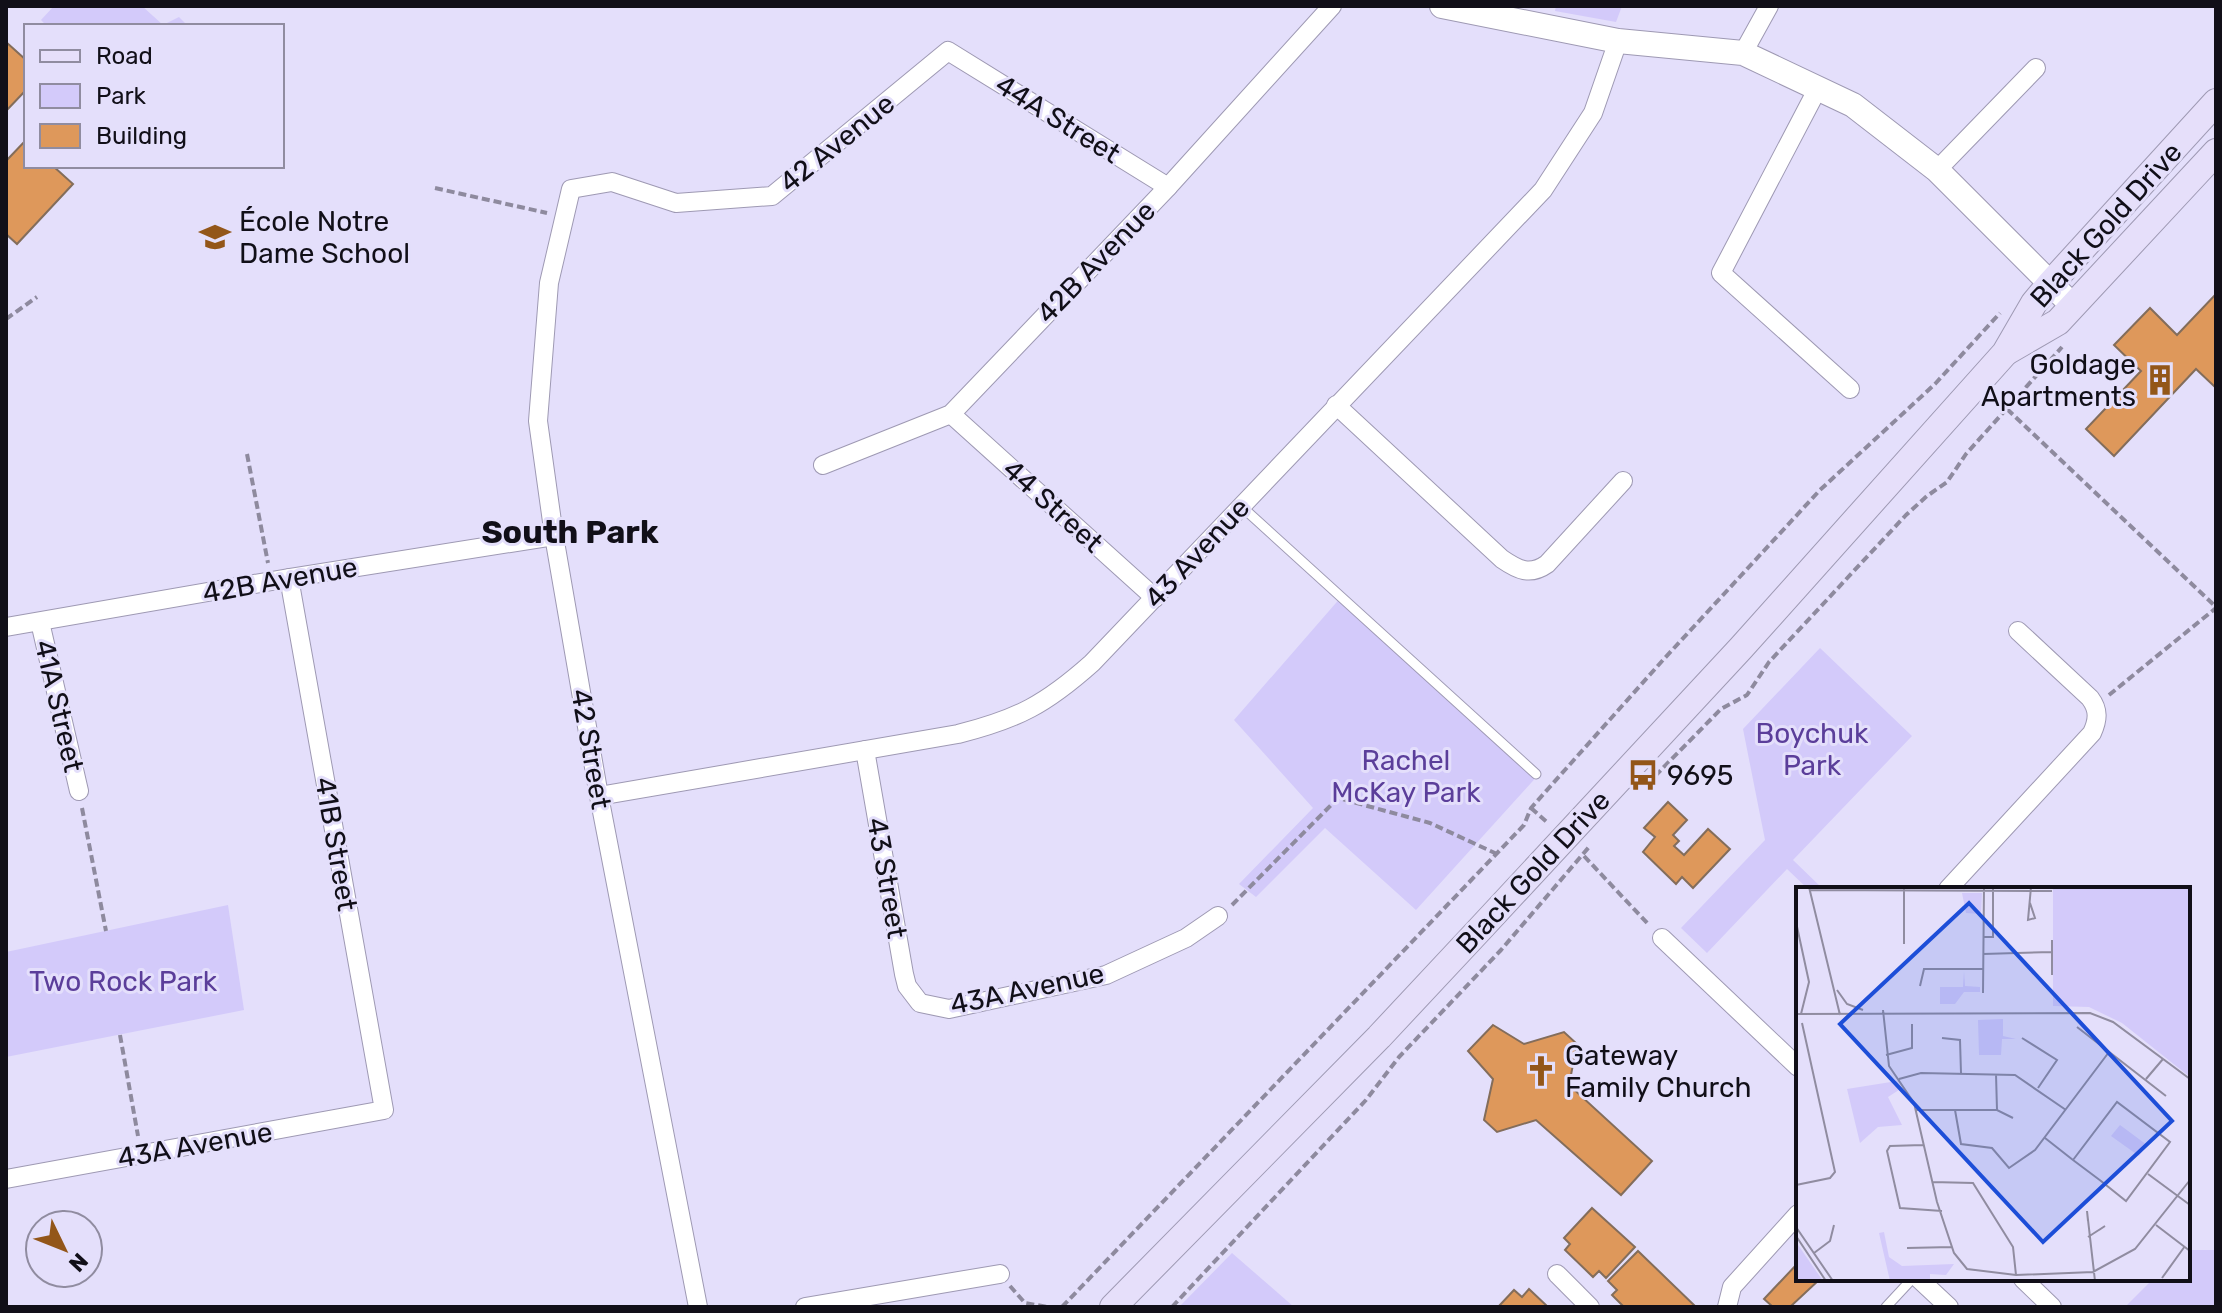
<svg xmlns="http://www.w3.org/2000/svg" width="2222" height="1313" font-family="Rubik,sans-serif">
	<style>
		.green { fill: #d3cafa }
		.building { fill: #de985b; stroke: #836d5b; stroke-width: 2 }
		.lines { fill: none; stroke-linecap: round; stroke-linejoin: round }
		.service-casing { stroke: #9e99b3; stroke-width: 11 }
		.minor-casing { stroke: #9e99b3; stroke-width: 20 }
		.tertiary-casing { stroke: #9e99b3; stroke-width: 26 }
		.secondary-casing { stroke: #9e99b3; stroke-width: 28 }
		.path { stroke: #8e8a9e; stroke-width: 4; stroke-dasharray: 8 4; stroke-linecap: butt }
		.service { stroke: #fff; stroke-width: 9 }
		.minor { stroke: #fff; stroke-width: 18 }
		.tertiary { stroke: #fff; stroke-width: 24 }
		.secondary { stroke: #e6dffa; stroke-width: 26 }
		.labels { text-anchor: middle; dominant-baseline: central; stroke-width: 6; stroke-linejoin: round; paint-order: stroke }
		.street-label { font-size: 28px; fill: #110f18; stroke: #e4dffb }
		.poi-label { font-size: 28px; fill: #110f18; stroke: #e4dffb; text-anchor: start }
		.park-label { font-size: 28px; fill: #5b3e9a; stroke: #e4dffb }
		.quarter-label { font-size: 32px; font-weight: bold; fill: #110f18; stroke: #e4dffb }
		.inset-road { fill: none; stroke: #908ca0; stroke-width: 2 }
		.view { fill: #1d4ed8; fill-opacity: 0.15; stroke: #1d4ed8; stroke-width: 4 }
		.inset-edge { fill: none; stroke: #110f18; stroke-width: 4 }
	</style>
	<rect width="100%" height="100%" fill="#e4dffb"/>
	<g class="green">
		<polygon points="54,6 142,6 163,25 179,17 188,26 47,26 41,20"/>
		<polygon points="1556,6 1622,6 1616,22 1555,11"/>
		<polygon points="1342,596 1541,772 1416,910 1325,828 1256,897 1239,884 1313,808 1234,720"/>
		<polygon points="1820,648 1912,736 1793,860 1823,889 1808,889 1787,869 1707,953 1681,928 1765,840 1743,729"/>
		<polygon points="228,905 244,1010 6,1057 6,952"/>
		<polygon points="2188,1250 2216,1250 2216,1307 2125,1307 2153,1279 2188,1279"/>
		<polygon points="1232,1253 1294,1307 1179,1307"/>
	</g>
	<g class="building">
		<polygon points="6,42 26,60 26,90 6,111"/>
		<polygon points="26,140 26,166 53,166 73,184 17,244 6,234 6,161"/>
		<polygon points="2216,294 2216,388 2196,369 2114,456 2086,429 2141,371 2114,345 2150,308 2177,335"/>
		<polygon points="1668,802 1687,820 1673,835 1679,841 1674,846 1684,855 1708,829 1730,849 1693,888 1682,877 1676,884 1643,852 1655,837 1644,828"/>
		<polygon points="1493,1025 1524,1044 1564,1032 1577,1044 1569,1085 1652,1161 1621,1195 1536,1120 1497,1132 1484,1120 1493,1079 1468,1051"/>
		<polygon points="1592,1208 1635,1247 1606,1278 1599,1271 1593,1277 1565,1250 1570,1244 1564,1238"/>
		<polygon points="1638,1251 1696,1307 1624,1307 1612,1295 1617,1290 1608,1281"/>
		<polygon points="1798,1263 1798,1279 1820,1279 1790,1307 1773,1307 1764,1299"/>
		<polygon points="1529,1289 1548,1307 1498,1307 1514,1290 1522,1297"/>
	</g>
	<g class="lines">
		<defs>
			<g id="service">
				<polyline points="1241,506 1536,774"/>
				<polyline points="1886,1307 1912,1279"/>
			</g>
			<g id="minor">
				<polyline points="1743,53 1769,6"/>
				<polyline points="1818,88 1721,273 1850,389"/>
				<polyline points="1937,170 2036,68"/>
				<path d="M 1336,405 L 1502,559 C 1518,570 1530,576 1547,564 L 1623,481"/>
				<polyline points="951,414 1155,598"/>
				<polyline points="823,465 951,414 1168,187 1332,6"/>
				<polyline points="40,622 79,791"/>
				<polyline points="6,627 289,578 554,536"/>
				<polyline points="865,750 904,974 907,986 920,1003 949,1009 1106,975 1186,938 1218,916"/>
				<path d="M 599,796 L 958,734 C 1018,719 1046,704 1092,663 L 1543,190 L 1593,113 L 1618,41"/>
				<path d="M 1948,889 L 2092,733 C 2098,720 2099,710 2090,698 L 2018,631"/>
				<polyline points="1662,938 1798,1067"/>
				<polyline points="6,1179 384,1110 289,578"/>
				<polyline points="1557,1274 1590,1307"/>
				<polyline points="1919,1279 1949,1307"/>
				<polyline points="2023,1279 2052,1307"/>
				<polyline points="698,1307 599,796 554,536 538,421 549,283 571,189 612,182 676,203 772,196 948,51 1168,187"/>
				<polyline points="805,1307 1000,1274"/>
				<polyline points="1727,1307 1732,1287 1798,1214"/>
			</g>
			<polyline id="tertiary" points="1442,6 1618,41 1743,53 1853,105 1937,170 2073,306"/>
			<g id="secondary">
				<polyline points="2008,351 2058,322 2216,152"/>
				<polyline points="1113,1307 1379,1037 1480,929 1741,648 2005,353 2034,303 2050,284 2216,102"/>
			</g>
		</defs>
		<use href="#service" class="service-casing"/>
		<use href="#minor" class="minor-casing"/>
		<use href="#tertiary" class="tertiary-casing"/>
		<use href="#secondary" class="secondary-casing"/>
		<g class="path">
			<polyline points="435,188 547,213"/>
			<polyline points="6,319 37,297"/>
			<polyline points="2007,409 2216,607"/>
			<polyline points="247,454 268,563"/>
			<polyline points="2109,695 2216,608"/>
			<polyline points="1655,776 1721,709 1747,695 1769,662 1906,515 1927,496 1947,482 1966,454 2062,347"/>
			<polyline points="82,808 106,931"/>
			<polyline points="1531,808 1548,823"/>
			<polyline points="1584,856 1649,925"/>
			<polyline points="1232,905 1338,798 1430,823 1497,854"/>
			<polyline points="120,1035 138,1136"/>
			<polyline points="1010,1286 1025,1303 1048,1307"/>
			<polyline points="1062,1307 1524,825 1531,808 1663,660 1820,490 1935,384 2000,313"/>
			<polyline points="1172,1307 1366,1100 1399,1057 1501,950 1589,847"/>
		</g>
		<use href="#service" class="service"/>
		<use href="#minor" class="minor"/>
		<use href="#tertiary" class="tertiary"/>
		<use href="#secondary" class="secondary"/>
	</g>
	<defs>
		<symbol id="school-bare" viewBox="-9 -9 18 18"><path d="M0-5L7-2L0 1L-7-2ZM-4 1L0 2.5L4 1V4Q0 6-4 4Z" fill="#935619" stroke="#e4dffb" stroke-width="2.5" paint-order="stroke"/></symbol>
		<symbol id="building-bare" viewBox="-9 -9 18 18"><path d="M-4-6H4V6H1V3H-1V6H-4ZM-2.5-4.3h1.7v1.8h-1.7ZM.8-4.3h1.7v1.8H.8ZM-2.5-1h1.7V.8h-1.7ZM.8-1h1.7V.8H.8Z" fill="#935619" stroke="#e4dffb" stroke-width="2.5" paint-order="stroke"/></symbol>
		<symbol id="bus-bare" viewBox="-9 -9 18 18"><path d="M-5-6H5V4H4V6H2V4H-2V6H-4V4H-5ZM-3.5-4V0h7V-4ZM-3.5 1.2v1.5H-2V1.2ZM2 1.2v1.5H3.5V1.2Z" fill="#935619" stroke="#e4dffb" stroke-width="2.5" paint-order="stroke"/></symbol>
		<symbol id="church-bare" viewBox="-9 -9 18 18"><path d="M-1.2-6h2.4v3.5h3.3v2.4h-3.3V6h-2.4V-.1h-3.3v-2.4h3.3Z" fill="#935619" stroke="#e4dffb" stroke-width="2.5" paint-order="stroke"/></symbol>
	</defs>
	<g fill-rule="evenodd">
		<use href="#school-bare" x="193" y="215" width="44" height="44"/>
		<use href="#building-bare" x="2138" y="358" width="44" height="44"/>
		<use href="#bus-bare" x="1621" y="753" width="44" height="44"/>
		<use href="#church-bare" x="1519" y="1049" width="44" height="44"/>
	</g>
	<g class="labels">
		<g class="street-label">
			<text transform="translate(1058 119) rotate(32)">44A Street</text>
			<text transform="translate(837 143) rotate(-39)">42 Avenue</text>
			<text transform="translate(2106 225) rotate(-48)">Black Gold Drive</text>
			<text transform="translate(1096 262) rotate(-46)">42B Avenue</text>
			<text transform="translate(1053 506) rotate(42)">44 Street</text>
			<text transform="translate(1197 553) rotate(-47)">43 Avenue</text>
			<text transform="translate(280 580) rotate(-10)">42B Avenue</text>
			<text transform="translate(59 706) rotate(77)">41A Street</text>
			<text transform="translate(591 749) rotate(80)">42 Street</text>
			<text transform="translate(336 844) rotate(80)">41B Street</text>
			<text transform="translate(1533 872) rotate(-47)">Black Gold Drive</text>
			<text transform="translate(887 878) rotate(80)">43 Street</text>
			<text transform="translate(1027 989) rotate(-12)">43A Avenue</text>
			<text transform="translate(195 1145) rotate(-10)">43A Avenue</text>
		</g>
		<g class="poi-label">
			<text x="239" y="221">École Notre<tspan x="239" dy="32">Dame School</tspan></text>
			<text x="2136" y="364" text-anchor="end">Goldage<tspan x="2136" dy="32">Apartments</tspan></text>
			<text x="1667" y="775">9695</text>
			<text x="1565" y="1055">Gateway<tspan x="1565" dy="32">Family Church</tspan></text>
		</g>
		<g class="park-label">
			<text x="1812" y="733">Boychuk<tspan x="1812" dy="32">Park</tspan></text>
			<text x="1406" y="760">Rachel<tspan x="1406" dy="32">McKay Park</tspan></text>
			<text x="123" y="981">Two Rock Park</text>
		</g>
		<g class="quarter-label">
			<text x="570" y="532">South Park</text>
		</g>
	</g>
	<g transform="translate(1796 887)">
		<rect width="394" height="394" fill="#e4dffb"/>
		<path d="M 257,0 L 394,0 L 394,190 L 326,136 L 293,120 L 257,119 ZM 166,6 L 186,6 L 185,27 L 170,26 ZM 168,84 L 169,99 L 184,100 L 184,105 L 168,105 L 159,117 L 144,117 L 144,100 L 167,100 ZM 207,132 L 207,149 L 220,152 L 206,152 L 205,168 L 183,168 L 182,133 ZM 101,194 L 106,201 L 92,210 L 106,238 L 82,240 L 64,256 L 51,202 ZM 324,238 L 351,258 L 343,269 L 315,249 ZM 88,345 L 93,370 L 106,379 L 158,377 L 150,388 L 134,387 L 134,394 L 94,394 L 83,346 ZM 0,355 L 27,394 L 0,394 Z" fill="#d3cafa"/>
		<path class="inset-road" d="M 13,0 L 44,128M 13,3 L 256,4M 234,16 L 239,31 L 232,33 L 235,0M 0,35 L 13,95 L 5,127M 187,50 L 197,50 L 197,0M 108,57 L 108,0M 187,67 L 256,65M 256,88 L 256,53M 124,99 L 128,82 L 187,82M 41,103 L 51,117 L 67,123M 187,106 L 188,0M 87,123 L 93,179 L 118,216 L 141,315 L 158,366 L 171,382 L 220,388 L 297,385 L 339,362 L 394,293M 0,127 L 294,126 L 317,135 L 394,192M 281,140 L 370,209M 146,151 L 164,153 L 165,186M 226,151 L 261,173 L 242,201M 90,168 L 116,161 L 116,137M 200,187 L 201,223M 103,192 L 125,186 L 219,188 L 270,223M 350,192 L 367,172M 120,223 L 201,223 L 217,231M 159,223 L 165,257 L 196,261 L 213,281 L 239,263 L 313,165M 249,251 L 277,273 L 305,294 L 330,314 L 374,255 L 321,215 L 277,273M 127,258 L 94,259 L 91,264 L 104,321 L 146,324M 352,287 L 394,318M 136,295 L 177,296 L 217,360 L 220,388M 0,298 L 34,291 L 39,285 L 6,136M 292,334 L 291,324 L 299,394M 360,338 L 394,364M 0,340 L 37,394M 0,349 L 30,394M 292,350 L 309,339 L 303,343M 111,361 L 156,360M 18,366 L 34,354 L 38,338M 366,391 L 389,359"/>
		<path class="view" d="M 173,16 L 376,234 L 247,355 L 44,137 Z"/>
		<rect width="394" height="394" class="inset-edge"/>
	</g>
	<rect width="2222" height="1313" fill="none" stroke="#110f18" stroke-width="16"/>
	<rect x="24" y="24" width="260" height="144" fill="#e4dffb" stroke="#908ca0" stroke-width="2"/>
	<rect x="40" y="50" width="40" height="12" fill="#e6dffa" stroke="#908ca0" stroke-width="2"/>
	<text x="96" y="64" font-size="24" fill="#110f18">Road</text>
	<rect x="40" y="84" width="40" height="24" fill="#d3cafa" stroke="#908ca0" stroke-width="2"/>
	<text x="96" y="104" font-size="24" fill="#110f18">Park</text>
	<rect x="40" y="124" width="40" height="24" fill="#de985b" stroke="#908ca0" stroke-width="2"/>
	<text x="96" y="144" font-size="24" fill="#110f18">Building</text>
	<g transform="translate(64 1249) rotate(133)"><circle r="38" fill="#e4dffb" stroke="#908ca0" stroke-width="2"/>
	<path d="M0-6L14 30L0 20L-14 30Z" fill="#935619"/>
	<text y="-12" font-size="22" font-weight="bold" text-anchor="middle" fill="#110f18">N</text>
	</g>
</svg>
